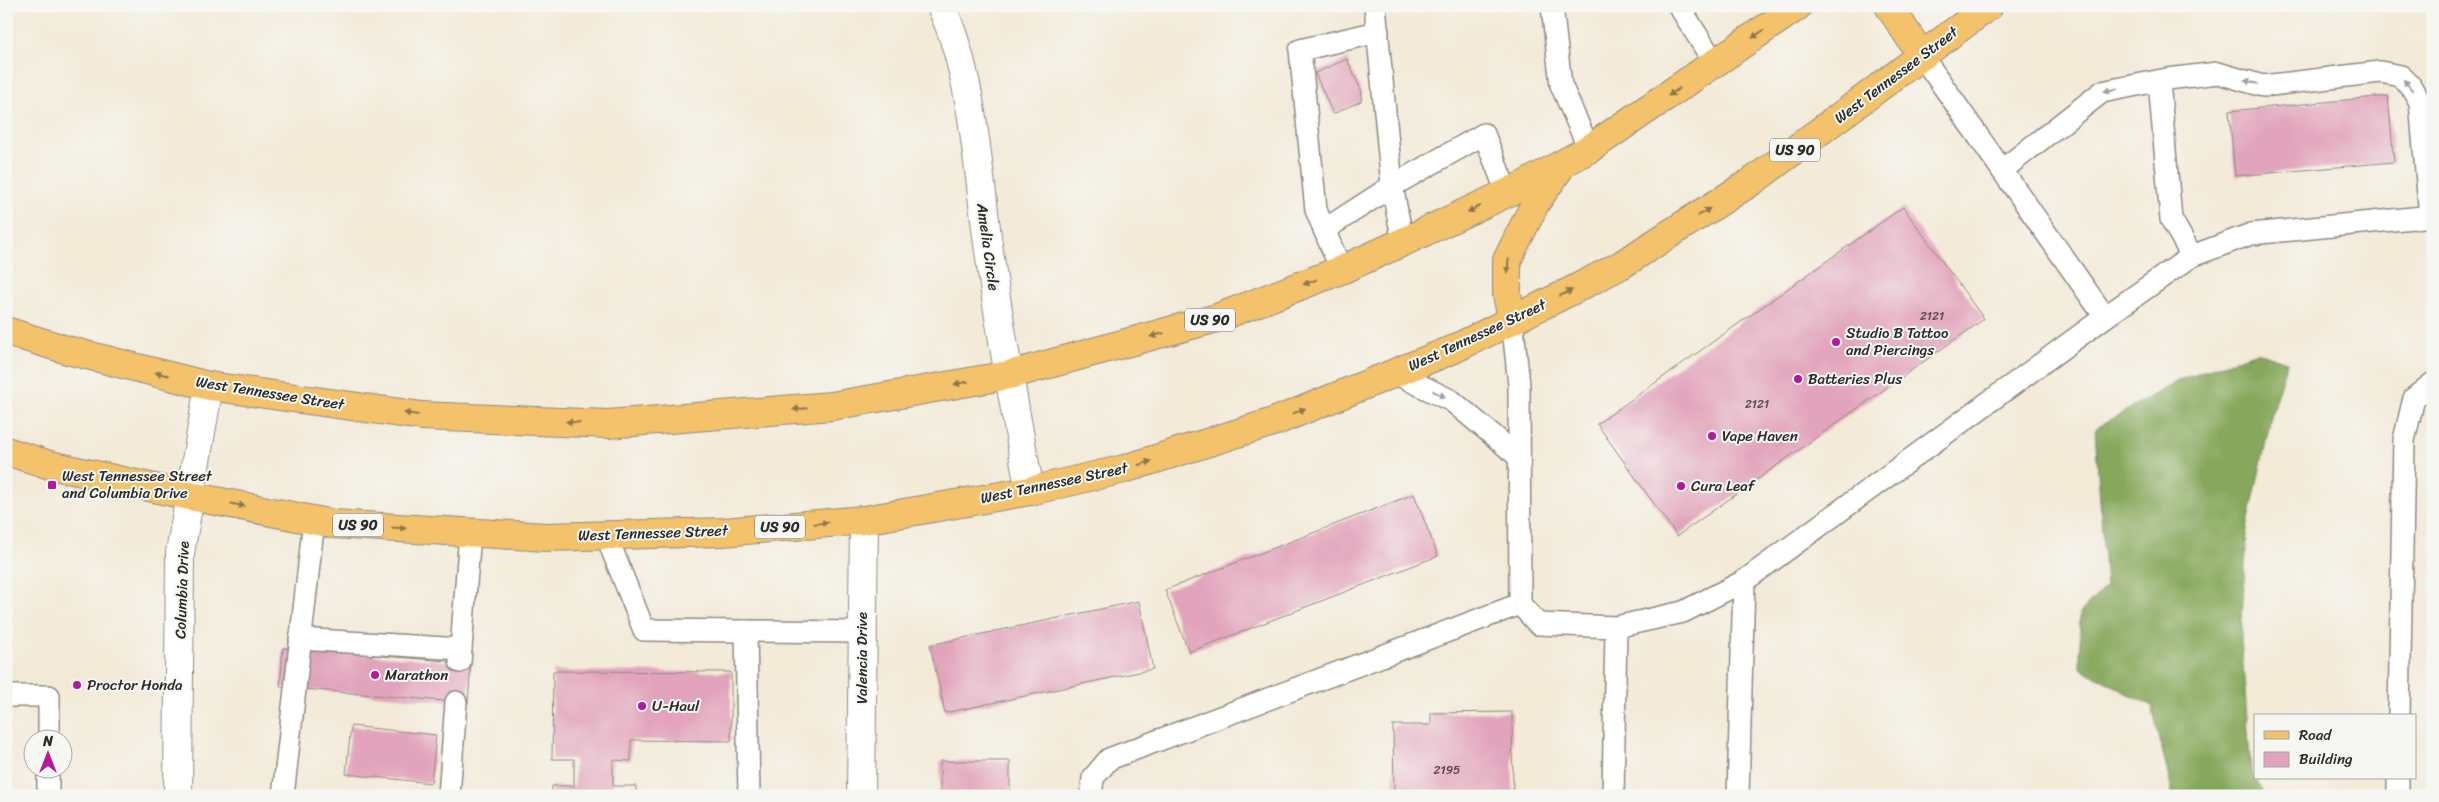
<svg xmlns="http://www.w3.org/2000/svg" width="2439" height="802" font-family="Sriracha,sans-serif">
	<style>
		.forest { fill: #87a85c; stroke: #596a44 }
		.building { fill: #e2a4bc }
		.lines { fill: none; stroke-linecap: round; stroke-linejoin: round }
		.lane-casing { stroke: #8f8a82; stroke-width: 24 }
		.street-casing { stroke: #8f8a82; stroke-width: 30 }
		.primary-casing { stroke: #8f8a82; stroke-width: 30 }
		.lane { stroke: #fff; stroke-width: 21 }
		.street { stroke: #fff; stroke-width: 28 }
		.primary { stroke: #f3c26a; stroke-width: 28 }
		.oneway { fill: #8f764a }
		.oneway2 { fill: #a0a0a0 }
		.poi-dot { fill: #b5179e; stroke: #f6f6f2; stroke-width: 2 }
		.labels { text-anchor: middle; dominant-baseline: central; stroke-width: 4; stroke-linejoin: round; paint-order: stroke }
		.number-label { font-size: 12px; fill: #59494f }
		.shield { fill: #f6f6f2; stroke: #686867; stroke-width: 1 }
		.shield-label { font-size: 14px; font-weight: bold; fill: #2b2b2b }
		.street-label { font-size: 15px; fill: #2b2b2b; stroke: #f6f6f2 }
		.poi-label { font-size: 15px; fill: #2b2b2b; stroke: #f6f6f2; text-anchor: start }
	</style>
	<rect width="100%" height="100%" fill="#f6f6f2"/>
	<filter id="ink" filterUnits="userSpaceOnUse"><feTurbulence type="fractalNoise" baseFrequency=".02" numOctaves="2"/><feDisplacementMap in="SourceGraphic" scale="10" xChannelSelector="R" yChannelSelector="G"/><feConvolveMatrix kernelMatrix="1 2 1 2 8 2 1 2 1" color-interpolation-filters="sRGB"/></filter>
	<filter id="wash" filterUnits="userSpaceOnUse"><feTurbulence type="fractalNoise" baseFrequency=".0096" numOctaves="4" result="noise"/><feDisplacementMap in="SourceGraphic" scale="20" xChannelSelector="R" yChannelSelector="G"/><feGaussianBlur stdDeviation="1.12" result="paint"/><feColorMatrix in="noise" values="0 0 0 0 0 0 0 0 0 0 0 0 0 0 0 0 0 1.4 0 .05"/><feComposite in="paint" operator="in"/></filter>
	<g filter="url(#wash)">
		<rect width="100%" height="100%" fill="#f3ead8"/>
		<polygon class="forest" points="2257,352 2287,362 2274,404 2247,529 2241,637 2251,772 2266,796 2173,796 2152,706 2080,668 2080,613 2106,586 2095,429 2181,379"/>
		<g id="blocks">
			<g class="building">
				<polygon points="1347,59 1362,92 1361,101 1333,114 1315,73"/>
				<polygon points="2388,96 2394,162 2235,176 2229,111"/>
				<polygon points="1903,207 1984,319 1677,536 1597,424"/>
				<polygon points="1414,494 1438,556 1189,652 1165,590"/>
				<polygon points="1139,601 1153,669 945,713 930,645"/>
				<polygon points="283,648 471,663 468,703 280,687"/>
				<polygon points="553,671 731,672 731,741 631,740 631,761 613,760 613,786 636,786 636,796 552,796 552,786 574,786 574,759 552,759"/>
				<polygon points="1512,712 1513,796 1394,796 1393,725 1431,725 1431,713"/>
				<polygon points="351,726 436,735 431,783 346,774"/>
				<rect x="940" y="761" width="70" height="35"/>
			</g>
		</g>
	</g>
	<g filter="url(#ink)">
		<use href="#blocks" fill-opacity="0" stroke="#8f8a82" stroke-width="1"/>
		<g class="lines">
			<defs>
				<g id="lane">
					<polyline points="1375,6 1392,186 1403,242"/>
					<polyline points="1552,6 1561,85 1589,149"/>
					<polyline points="1679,6 1715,64"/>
					<polyline points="1922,56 2105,317"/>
					<polyline points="2159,81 2171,219 2192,256"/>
					<polyline points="2002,170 2102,92 2167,79 2218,73 2263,86 2380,72 2401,76 2410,85 2420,102 2430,217"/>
					<polyline points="1324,230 1392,186 1484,134 1507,193"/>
					<polyline points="1341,270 1316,210 1300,50 1378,32"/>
					<polyline points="1512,318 1519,385 1520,604 1538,624 1616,627 1613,796"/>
					<polyline points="1395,373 1452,401 1519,457"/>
					<polyline points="606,535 644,630 862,632"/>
					<polyline points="1616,627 1683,612 1744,581 2105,317 2192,256 2251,234 2433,216"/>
					<polyline points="746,631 749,796"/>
					<polyline points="300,639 461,649"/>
					<polyline points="460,662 470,533"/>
					<polyline points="6,696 49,696 49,740"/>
					<polyline points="2399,716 2404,440 2414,398 2433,383"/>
					<polyline points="48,796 48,770"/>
					<polyline points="283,796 314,520"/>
					<polyline points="449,796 456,702"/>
					<polyline points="1091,796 1093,778 1109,759 1520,604"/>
					<polyline points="1738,796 1744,581"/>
					<polyline points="2398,796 2398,778"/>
				</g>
				<g id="street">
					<path d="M 941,6 C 974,76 978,174 989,251 C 1000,331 1015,411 1030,491"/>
					<polyline points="178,796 180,553 209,386"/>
					<polyline points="861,796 864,520"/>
				</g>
				<g id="primary">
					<polyline points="1889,6 1922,56"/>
					<polyline points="1512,318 1507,295 1507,260 1536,202 1560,168"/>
					<polyline points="6,331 67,350 209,386 422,416 608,424 832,406 1009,375 1217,318 1341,270 1403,242 1524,185 1589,149 1798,6"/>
					<polyline points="6,451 50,465 190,496 333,524 546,537 723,532 864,520 1030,491 1124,469 1276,421 1454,349 1575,289 1621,265 1754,180 1989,6"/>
				</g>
			</defs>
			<use href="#lane" class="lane-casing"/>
			<use href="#street" class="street-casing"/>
			<use href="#primary" class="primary-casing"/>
			<use href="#lane" class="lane"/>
			<use href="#street" class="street"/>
			<use href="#primary" class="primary"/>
		</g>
		<defs><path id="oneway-solid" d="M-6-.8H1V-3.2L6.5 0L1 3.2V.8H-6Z" transform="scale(1.25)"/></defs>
		<g class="oneway">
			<use href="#oneway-solid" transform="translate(1758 34) rotate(145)"/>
			<use href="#oneway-solid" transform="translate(1674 92) rotate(146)"/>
			<use href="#oneway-solid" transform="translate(1474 209) rotate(155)"/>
			<use href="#oneway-solid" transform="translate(1704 212) rotate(-32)"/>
			<use href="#oneway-solid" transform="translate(1508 266) rotate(95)"/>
			<use href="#oneway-solid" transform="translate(1310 282) rotate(159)"/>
			<use href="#oneway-solid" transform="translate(1566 293) rotate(-25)"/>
			<use href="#oneway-solid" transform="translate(1157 335) rotate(165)"/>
			<use href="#oneway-solid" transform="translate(162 374) rotate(-166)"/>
			<use href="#oneway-solid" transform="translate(961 383) rotate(170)"/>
			<use href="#oneway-solid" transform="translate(800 409) rotate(175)"/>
			<use href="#oneway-solid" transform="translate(1299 411) rotate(-22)"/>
			<use href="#oneway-solid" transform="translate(411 414) rotate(-172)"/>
			<use href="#oneway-solid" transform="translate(573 422) rotate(-177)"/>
			<use href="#oneway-solid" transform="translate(1145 463) rotate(-18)"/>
			<use href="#oneway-solid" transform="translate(238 505) rotate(11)"/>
			<use href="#oneway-solid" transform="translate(821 523) rotate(-5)"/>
			<use href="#oneway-solid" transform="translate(399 528) rotate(4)"/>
		</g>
		<g class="oneway2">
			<use href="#oneway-solid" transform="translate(2251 82) rotate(-164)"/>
			<use href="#oneway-solid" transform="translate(2408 85) rotate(-129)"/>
			<use href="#oneway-solid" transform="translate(2111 90) rotate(169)"/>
			<use href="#oneway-solid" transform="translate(1439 394) rotate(26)"/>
		</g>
	</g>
	<g class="poi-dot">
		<circle cx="1836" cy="342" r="5"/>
		<circle cx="1798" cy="379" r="5"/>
		<circle cx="1712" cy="436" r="5"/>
		<rect x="47" y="480" width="10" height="10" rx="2.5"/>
		<circle cx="1681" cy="486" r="5"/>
		<circle cx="375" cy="675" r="5"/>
		<circle cx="77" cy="685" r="5"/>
		<circle cx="642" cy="706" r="5"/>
	</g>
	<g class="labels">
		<g class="number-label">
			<text x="1932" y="316">2121</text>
			<text x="1757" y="404">2121</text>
			<text x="1447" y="770">2195</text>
		</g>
		<g class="shield">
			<rect x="1770" y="138.5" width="50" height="23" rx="4"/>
			<rect x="1185" y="308.5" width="50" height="23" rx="4"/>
			<rect x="333" y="513.5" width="50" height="23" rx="4"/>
			<rect x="755" y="515.5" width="50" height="23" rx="4"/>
		</g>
		<g class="shield-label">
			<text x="1795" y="150">US 90</text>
			<text x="1210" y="320">US 90</text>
			<text x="358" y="525">US 90</text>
			<text x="780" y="527">US 90</text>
		</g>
		<g class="street-label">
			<text transform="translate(1896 75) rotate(-37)">West Tennessee Street</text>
			<text transform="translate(988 247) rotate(82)">Amelia Circle</text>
			<text transform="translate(1477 335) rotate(-25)">West Tennessee Street</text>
			<text transform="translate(270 393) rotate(9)">West Tennessee Street</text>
			<text transform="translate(1054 483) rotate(-12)">West Tennessee Street</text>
			<text transform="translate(653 533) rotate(-2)">West Tennessee Street</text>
			<text transform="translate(182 590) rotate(-88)">Columbia Drive</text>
			<text transform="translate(862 658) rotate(-90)">Valencia Drive</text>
		</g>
		<g class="poi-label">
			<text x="1846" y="333">Studio B Tattoo<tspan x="1846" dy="17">and Piercings</tspan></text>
			<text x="1808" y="379">Batteries Plus</text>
			<text x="1722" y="436">Vape Haven</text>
			<text x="62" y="476">West Tennessee Street<tspan x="62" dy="17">and Columbia Drive</tspan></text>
			<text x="1691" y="486">Cura Leaf</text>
			<text x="385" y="675">Marathon</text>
			<text x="87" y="685">Proctor Honda</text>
			<text x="652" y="706">U-Haul</text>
		</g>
	</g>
	<rect width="2439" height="802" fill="none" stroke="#f6f6f2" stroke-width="25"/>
	<rect x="2254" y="714" width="162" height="65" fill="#f6f6f2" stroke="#a5a5a2"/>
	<rect x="2264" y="731" width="25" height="8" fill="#f3c26a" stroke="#a5a5a2"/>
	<text x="2299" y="740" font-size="15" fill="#2b2b2b">Road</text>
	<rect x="2264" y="752" width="25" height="15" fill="#e2a4bc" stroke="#a5a5a2"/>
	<text x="2299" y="764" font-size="15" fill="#2b2b2b">Building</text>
	<g transform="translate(48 754)"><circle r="24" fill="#f6f6f2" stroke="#a5a5a2"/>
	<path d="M0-4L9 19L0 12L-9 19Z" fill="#b5179e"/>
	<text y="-8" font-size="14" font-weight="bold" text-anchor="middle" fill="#2b2b2b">N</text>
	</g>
</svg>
